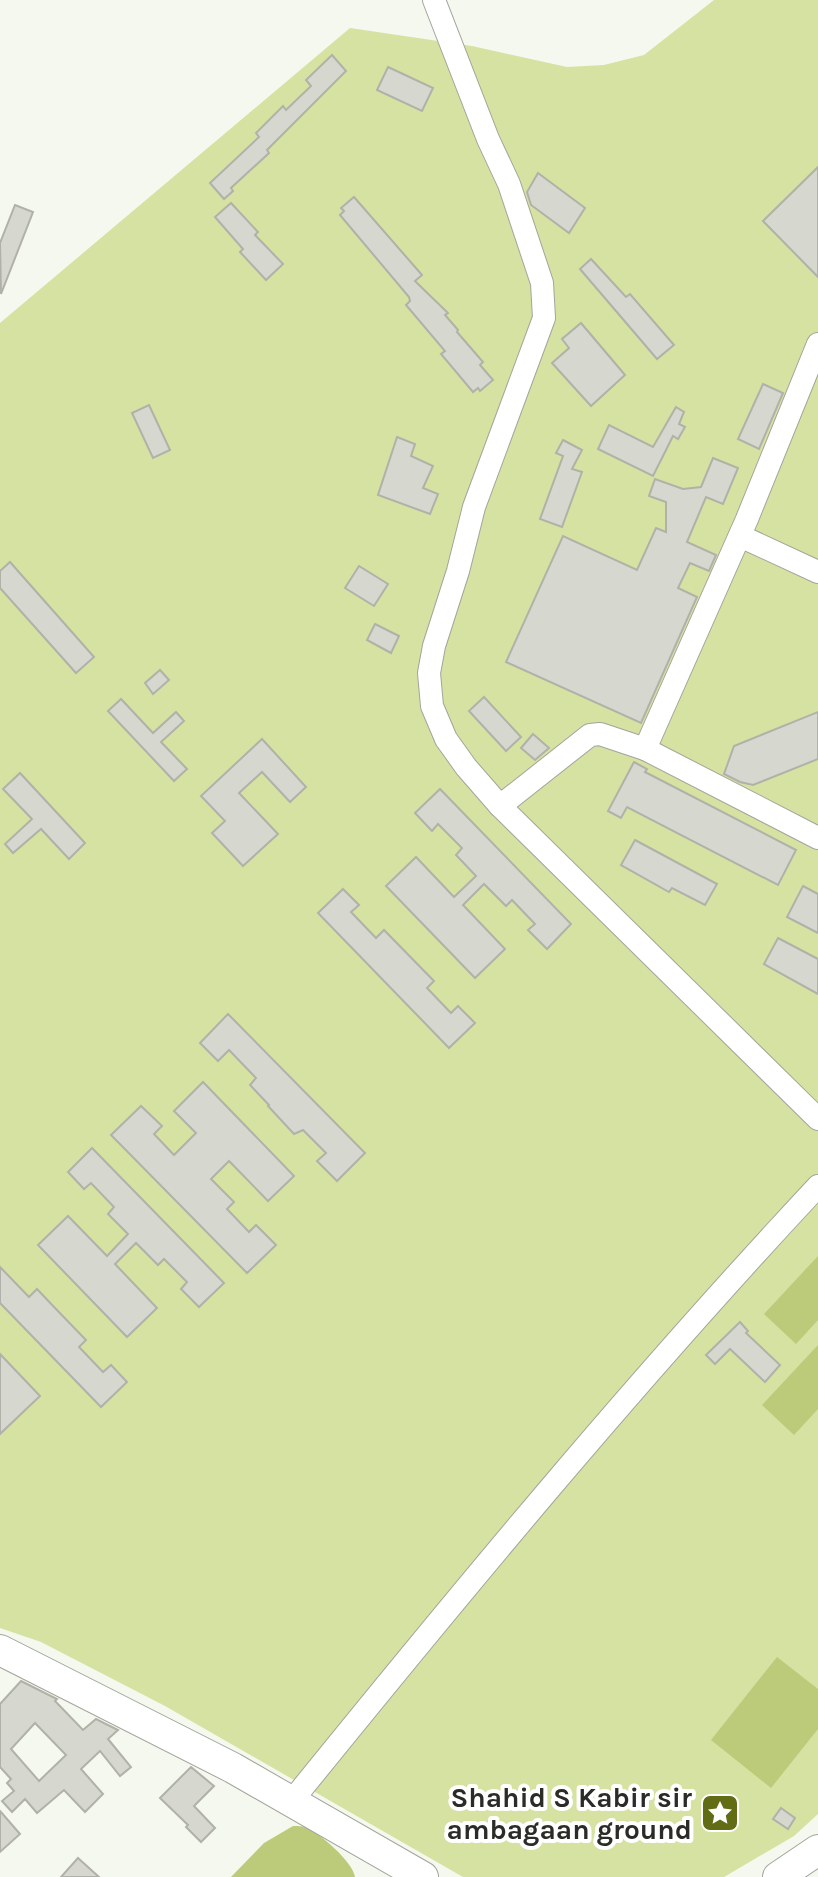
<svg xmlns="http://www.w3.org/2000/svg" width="818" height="1877" font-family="Karla,sans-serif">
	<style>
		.green { fill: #d5e2a1 }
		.water { fill: #bccb79 }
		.building { fill: #d6d8cf; stroke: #b0b2a9; stroke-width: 2; fill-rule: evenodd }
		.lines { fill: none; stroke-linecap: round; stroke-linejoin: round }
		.minor-casing { stroke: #a3a59c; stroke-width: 24 }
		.major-casing { stroke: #a3a59c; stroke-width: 32 }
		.minor { stroke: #fff; stroke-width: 22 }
		.major { stroke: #fff; stroke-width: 30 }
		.labels { text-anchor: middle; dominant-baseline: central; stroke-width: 8; stroke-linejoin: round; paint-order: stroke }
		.poi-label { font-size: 28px; font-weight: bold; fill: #2b2c28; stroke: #fff; text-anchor: end }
	</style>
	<rect width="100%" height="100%" fill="#f5f8ee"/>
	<polygon class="green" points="714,0 818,0 818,1814 794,1836 724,1877 463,1877 165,1706 41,1642 0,1628 0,323 350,28 472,46 567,67 604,65 644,55"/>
	<g class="water">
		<polygon points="818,1256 818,1320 796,1344 764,1314"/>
		<polygon points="818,1345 818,1409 794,1435 762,1405"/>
		<polygon points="777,1657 818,1689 818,1729 771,1788 711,1740"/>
		<path d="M 293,1826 C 296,1826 303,1826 305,1827 C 320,1833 353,1862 355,1877 L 231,1877 L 264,1843 Z"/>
	</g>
	<g class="building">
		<polygon points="332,55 346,71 267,150 269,153 231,188 233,191 224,199 210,183 259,137 256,133 283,106 286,110 311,86 306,80"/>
		<polygon points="388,67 433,88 422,111 377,90"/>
		<polygon points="818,167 818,277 763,221"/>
		<polygon points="538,173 585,208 569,233 531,205 527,192"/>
		<polygon points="354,197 422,275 415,281 448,313 445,315 458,330 457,332 483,362 480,365 493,380 480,391 478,388 473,392 441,354 445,351 406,305 410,301 409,297 340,215 344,211 341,208"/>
		<polygon points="231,203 258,232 255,235 283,264 266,280 240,252 243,249 215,217"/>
		<polygon points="15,205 33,212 1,294 0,243"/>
		<polygon points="591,259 626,297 630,294 674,345 657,359 580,269"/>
		<polygon points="581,323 625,375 591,406 552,363 569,348 562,339"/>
		<polygon points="763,384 783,393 759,449 738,439"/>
		<polygon points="149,405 170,450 153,458 132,413"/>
		<polygon points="676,407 684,412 679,424 685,427 678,439 673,436 653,476 598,449 609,425 653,447"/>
		<polygon points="397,437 415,444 411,456 433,466 423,488 438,494 430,514 378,495"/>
		<polygon points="563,440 582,450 572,469 582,472 562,527 540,519 563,456 556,453"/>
		<polygon points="713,458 738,468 723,504 706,497 687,542 716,555 709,571 690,563 678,588 697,597 641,723 506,662 563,536 637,570 656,528 666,532 666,502 649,496 655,479 683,489 701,487"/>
		<polygon points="10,562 94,657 76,673 0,588 0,571"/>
		<polygon points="359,566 388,584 374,606 345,588"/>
		<polygon points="375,624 399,636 391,653 367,640"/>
		<polygon points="160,670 169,680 153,694 145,683"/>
		<polygon points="484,697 521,737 506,751 469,711"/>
		<polygon points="121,699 153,733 176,712 184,721 161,742 187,769 174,781 108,711"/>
		<polygon points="818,712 818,759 753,785 740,782 724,774 734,746"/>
		<polygon points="533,734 549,748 535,760 521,748"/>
		<polygon points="262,739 306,787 290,802 262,772 239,793 278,834 243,866 212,833 225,821 201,796"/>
		<polygon points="634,762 647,769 645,772 796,850 778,885 627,807 621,818 608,811"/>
		<polygon points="20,773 85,843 69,859 41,829 13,853 5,844 32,819 3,789"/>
		<polygon points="440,789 571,924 547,949 528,930 535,924 512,900 506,906 484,884 463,905 505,949 475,978 386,886 416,857 454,897 476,876 456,855 462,848 438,824 432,831 415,813"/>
		<polygon points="635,840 717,884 705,905 672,888 669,892 621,865"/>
		<polygon points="803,886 818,894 818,933 787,917"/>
		<polygon points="343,889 359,905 351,912 376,938 384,930 434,981 427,988 451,1013 458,1006 475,1023 449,1048 318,913"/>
		<polygon points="778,938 818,959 818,994 764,964"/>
		<polygon points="228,1014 365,1153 337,1181 317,1161 326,1153 303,1130 294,1134 268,1106 269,1105 250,1085 256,1078 229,1050 218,1061 200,1043"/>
		<polygon points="203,1082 294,1176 268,1201 229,1161 211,1179 234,1202 227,1209 249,1232 256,1225 276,1245 247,1273 111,1135 141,1106 162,1126 154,1134 174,1155 196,1133 174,1111"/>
		<polygon points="92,1148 224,1283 199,1307 181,1289 187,1282 164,1259 158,1265 136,1243 115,1264 157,1308 127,1337 38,1245 68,1216 107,1256 128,1234 108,1214 114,1207 91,1183 84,1189 68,1172"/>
		<polygon points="0,1267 29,1297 37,1289 55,1308 86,1340 79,1347 103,1372 111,1365 127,1382 101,1407 0,1303"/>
		<polygon points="740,1322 748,1331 746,1333 780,1365 765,1382 730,1349 715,1364 706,1355"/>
		<polygon points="0,1354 40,1396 0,1434"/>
		<path d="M 21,1681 L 57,1699 L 55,1701 L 83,1730 L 96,1719 L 118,1730 L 108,1739 L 131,1767 L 120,1776 L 100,1751 L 81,1769 L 103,1794 L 85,1812 L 64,1790 L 37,1813 L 25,1799 L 12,1812 L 2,1801 L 14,1791 L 7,1783 L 11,1779 L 0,1767 L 0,1704 ZM 35,1723 L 66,1755 L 39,1781 L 11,1749 Z"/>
		<polygon points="191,1767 214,1786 194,1806 215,1828 201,1842 186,1827 188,1825 160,1798"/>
		<polygon points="781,1808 795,1818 788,1829 773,1819"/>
		<polygon points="0,1811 20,1834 0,1852"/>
		<polygon points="78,1858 99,1877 61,1877"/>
	</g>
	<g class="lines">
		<defs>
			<g id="minor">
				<polyline points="434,0 488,139 509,184 542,283 544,318 474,507 458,571 434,646 429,673 432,706 446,739 466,767 500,806 818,1119"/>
				<polyline points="818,344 747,519 645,749 818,838"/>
				<polyline points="740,536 818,572"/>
				<polyline points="500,806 590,735 600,734 645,749"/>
				<path d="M 291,1802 C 461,1592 633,1384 818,1186"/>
			</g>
			<g id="major">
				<polyline points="0,1650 233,1768 423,1877"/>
				<polyline points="778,1877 818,1850"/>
			</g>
		</defs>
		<use href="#minor" class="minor-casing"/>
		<use href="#major" class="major-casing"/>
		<use href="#minor" class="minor"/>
		<use href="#major" class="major"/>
	</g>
	<defs>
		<symbol id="sight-square" viewBox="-11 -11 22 22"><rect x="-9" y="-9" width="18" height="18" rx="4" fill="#616c15" stroke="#fff"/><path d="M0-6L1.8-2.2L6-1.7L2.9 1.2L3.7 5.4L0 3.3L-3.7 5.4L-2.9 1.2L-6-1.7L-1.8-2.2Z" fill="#fff"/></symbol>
	</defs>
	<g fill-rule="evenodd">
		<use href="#sight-square" x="698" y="1791" width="44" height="44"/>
	</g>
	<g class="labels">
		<g class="poi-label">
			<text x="692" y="1797">Shahid S Kabir sir<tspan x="692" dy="32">ambagaan ground</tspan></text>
		</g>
	</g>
</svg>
